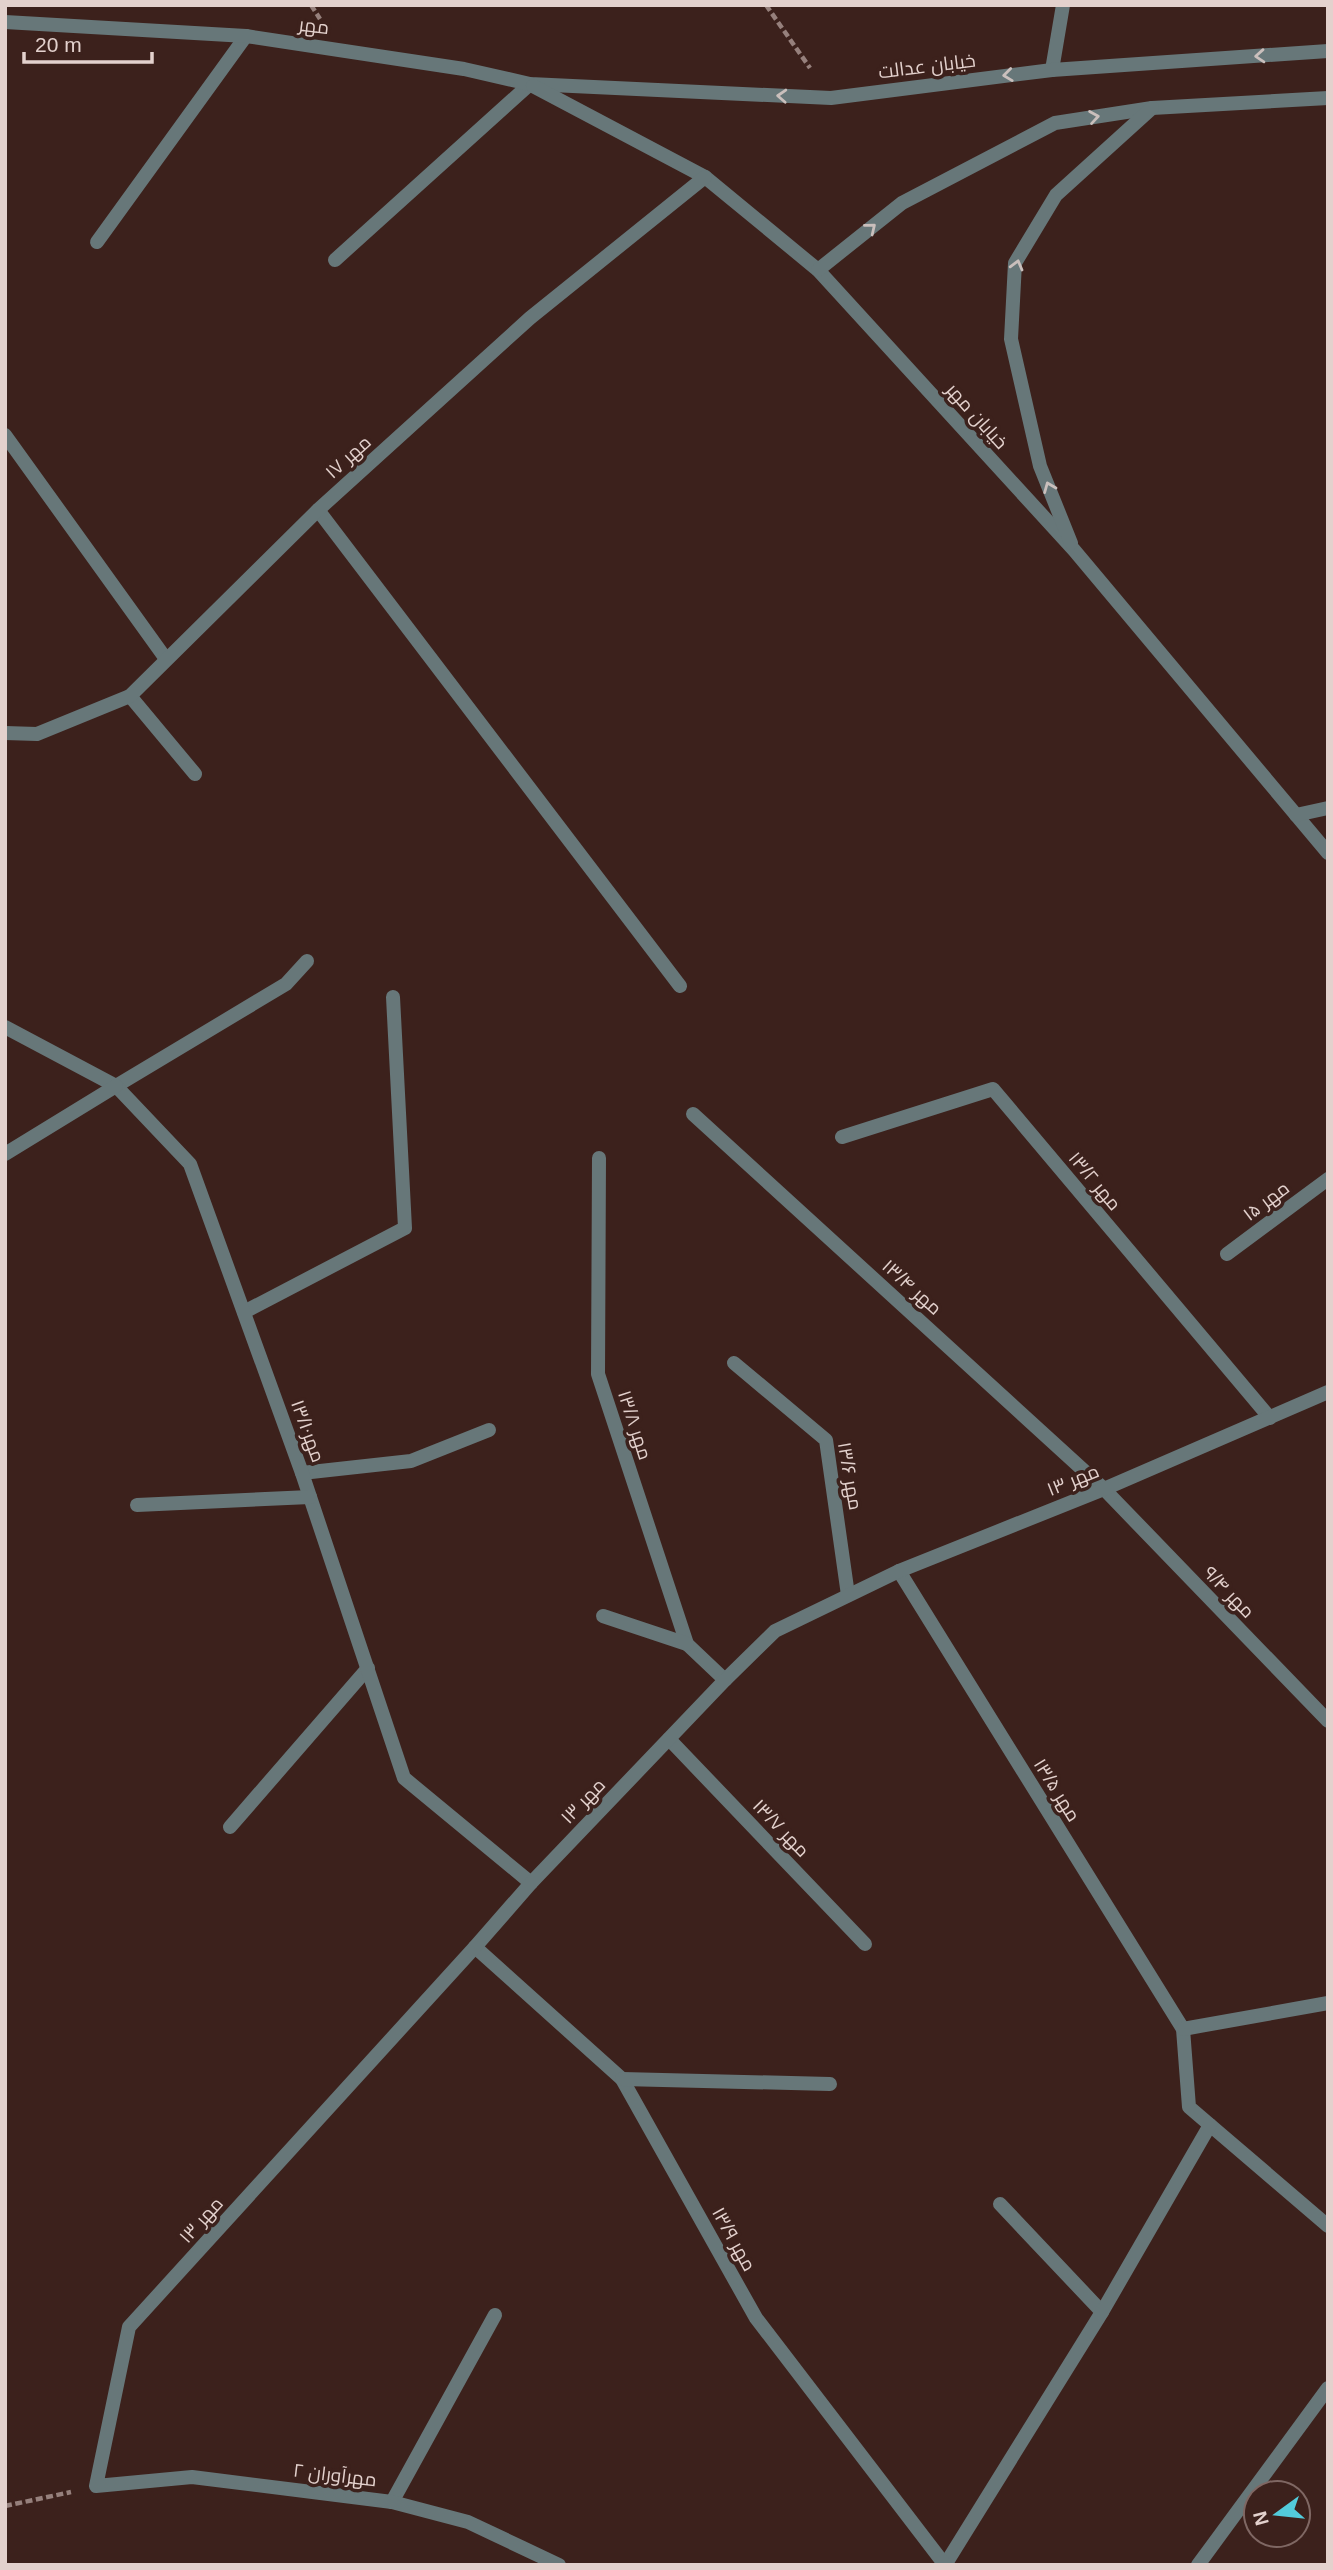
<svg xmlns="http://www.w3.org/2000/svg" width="1333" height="2570" font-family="Arial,Cairo,sans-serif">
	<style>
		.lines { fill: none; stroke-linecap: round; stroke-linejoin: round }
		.path { stroke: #96807c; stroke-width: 4.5; stroke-dasharray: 7 3.5; stroke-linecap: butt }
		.service { stroke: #677779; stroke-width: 14 }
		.minor { stroke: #677779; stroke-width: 14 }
		.oneway { stroke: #cabfbc }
		.labels { text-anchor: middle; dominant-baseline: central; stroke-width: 7; stroke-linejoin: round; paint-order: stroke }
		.street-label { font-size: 19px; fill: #e3d1cd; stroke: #3c211c }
	</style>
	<rect width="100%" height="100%" fill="#3c211c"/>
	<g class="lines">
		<g class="path">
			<polyline points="311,5 320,19"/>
			<polyline points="766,5 810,68"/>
			<polyline points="5,2506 71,2492"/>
		</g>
		<g class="service">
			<polyline points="1052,70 1063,5"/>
			<polyline points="97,242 246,36"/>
			<polyline points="335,260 530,84"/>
			<polyline points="130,696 195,774"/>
			<polyline points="116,1086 286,984 307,961"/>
			<polyline points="842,1137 993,1089 1270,1418"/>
			<polyline points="599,1158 598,1374 687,1644 725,1680"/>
			<polyline points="1227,1254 1328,1179"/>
			<polyline points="244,1312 405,1228 393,997"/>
			<polyline points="734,1363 826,1440 848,1595"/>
			<polyline points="302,1473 411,1461 489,1430"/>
			<polyline points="603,1616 687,1644"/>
			<polyline points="669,1739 865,1944"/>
			<polyline points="230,1827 368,1668"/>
			<polyline points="1210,2125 1328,2226"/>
			<polyline points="1000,2204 1102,2312"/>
			<polyline points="392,2502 495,2315"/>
		</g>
		<g class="minor">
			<polyline points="5,22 246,36 464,69 530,84 831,98 1052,70 1328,51"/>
			<polyline points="533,86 705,177 818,270 1074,550 1328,853"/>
			<polyline points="818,270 902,203 1055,123 1152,108 1328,98"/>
			<polyline points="5,435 166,659"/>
			<polyline points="318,510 680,986"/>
			<polyline points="1071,543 1040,466 1011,339 1015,263 1056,195 1152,108"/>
			<polyline points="5,733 37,734 130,696 318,510 530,318 705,177"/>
			<polyline points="1296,815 1328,808"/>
			<polyline points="5,1027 116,1086 190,1164 302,1473 404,1778 531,1883"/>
			<polyline points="693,1114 1104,1489 1328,1721"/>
			<polyline points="5,1154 116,1086"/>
			<polyline points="137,1505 310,1497"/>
			<polyline points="899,1571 1183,2029 1189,2107 1210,2125 1102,2312 945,2565"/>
			<polyline points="475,1947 622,2079 756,2318 945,2565"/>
			<polyline points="1183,2029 1328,2003"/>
			<polyline points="622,2079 830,2084"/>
			<polyline points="559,2565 468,2522 392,2502 192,2477 96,2486 129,2327 475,1947 531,1883 725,1680 775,1631 899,1571 1104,1489 1328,1392"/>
			<polyline points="1198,2565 1328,2388"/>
		</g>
	</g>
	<defs><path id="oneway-chevron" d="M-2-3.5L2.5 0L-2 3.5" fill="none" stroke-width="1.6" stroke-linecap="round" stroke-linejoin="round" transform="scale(1.75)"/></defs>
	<g class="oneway">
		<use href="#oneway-chevron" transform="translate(1260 56) rotate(176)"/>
		<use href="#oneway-chevron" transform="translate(1008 75) rotate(173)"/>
		<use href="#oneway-chevron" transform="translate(782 96) rotate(-177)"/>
		<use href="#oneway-chevron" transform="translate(1094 117) rotate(-9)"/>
		<use href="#oneway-chevron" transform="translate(871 228) rotate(-39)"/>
		<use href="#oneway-chevron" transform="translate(1017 265) rotate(-75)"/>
		<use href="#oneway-chevron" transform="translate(1049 487) rotate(-112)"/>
	</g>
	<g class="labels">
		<g class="street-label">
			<text transform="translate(314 26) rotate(7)">مهر</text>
			<text transform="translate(927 66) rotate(-7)">خیابان عدالت</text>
			<text transform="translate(977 416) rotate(48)">خیابان مهر</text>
			<text transform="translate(348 457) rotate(-42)">مهر ۱۷</text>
			<text transform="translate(1095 1181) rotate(50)">مهر ۱۳/۲</text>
			<text transform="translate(1266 1201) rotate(-37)">مهر ۱۵</text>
			<text transform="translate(912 1287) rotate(42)">مهر ۱۳/۴</text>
			<text transform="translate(635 1425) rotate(72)">مهر ۱۳/۸</text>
			<text transform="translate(308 1431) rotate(70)">مهر۱۳/۱۰</text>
			<text transform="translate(850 1476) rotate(80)">مهر ۱۳/۶</text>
			<text transform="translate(1073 1480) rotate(-22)">مهر ۱۳</text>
			<text transform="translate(1229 1592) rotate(46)">مهر ۹/۴</text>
			<text transform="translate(1057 1790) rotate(58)">مهر ۱۳/۵</text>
			<text transform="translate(583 1801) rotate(-46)">مهر ۱۳</text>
			<text transform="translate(781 1828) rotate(46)">مهر ۱۳/۷</text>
			<text transform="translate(201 2220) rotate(-48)">مهر ۱۳</text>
			<text transform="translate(734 2239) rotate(61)">مهر ۱۳/۹</text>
			<text transform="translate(335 2475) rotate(7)">مهرآوران ۲</text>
		</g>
	</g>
	<rect width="1333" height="2570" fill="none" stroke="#e3d1cd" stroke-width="14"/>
	<g transform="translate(1277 2514) rotate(255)"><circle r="33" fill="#3c211c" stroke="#7f6763" stroke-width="2"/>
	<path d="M0-5L12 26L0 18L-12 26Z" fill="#53cbdb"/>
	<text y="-10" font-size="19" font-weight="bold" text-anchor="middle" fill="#e3d1cd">N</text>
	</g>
	<path d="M24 52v10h128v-10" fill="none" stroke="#e3d1cd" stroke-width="3.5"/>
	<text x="35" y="52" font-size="21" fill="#e3d1cd" stroke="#3c211c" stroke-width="5" paint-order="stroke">20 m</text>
</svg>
